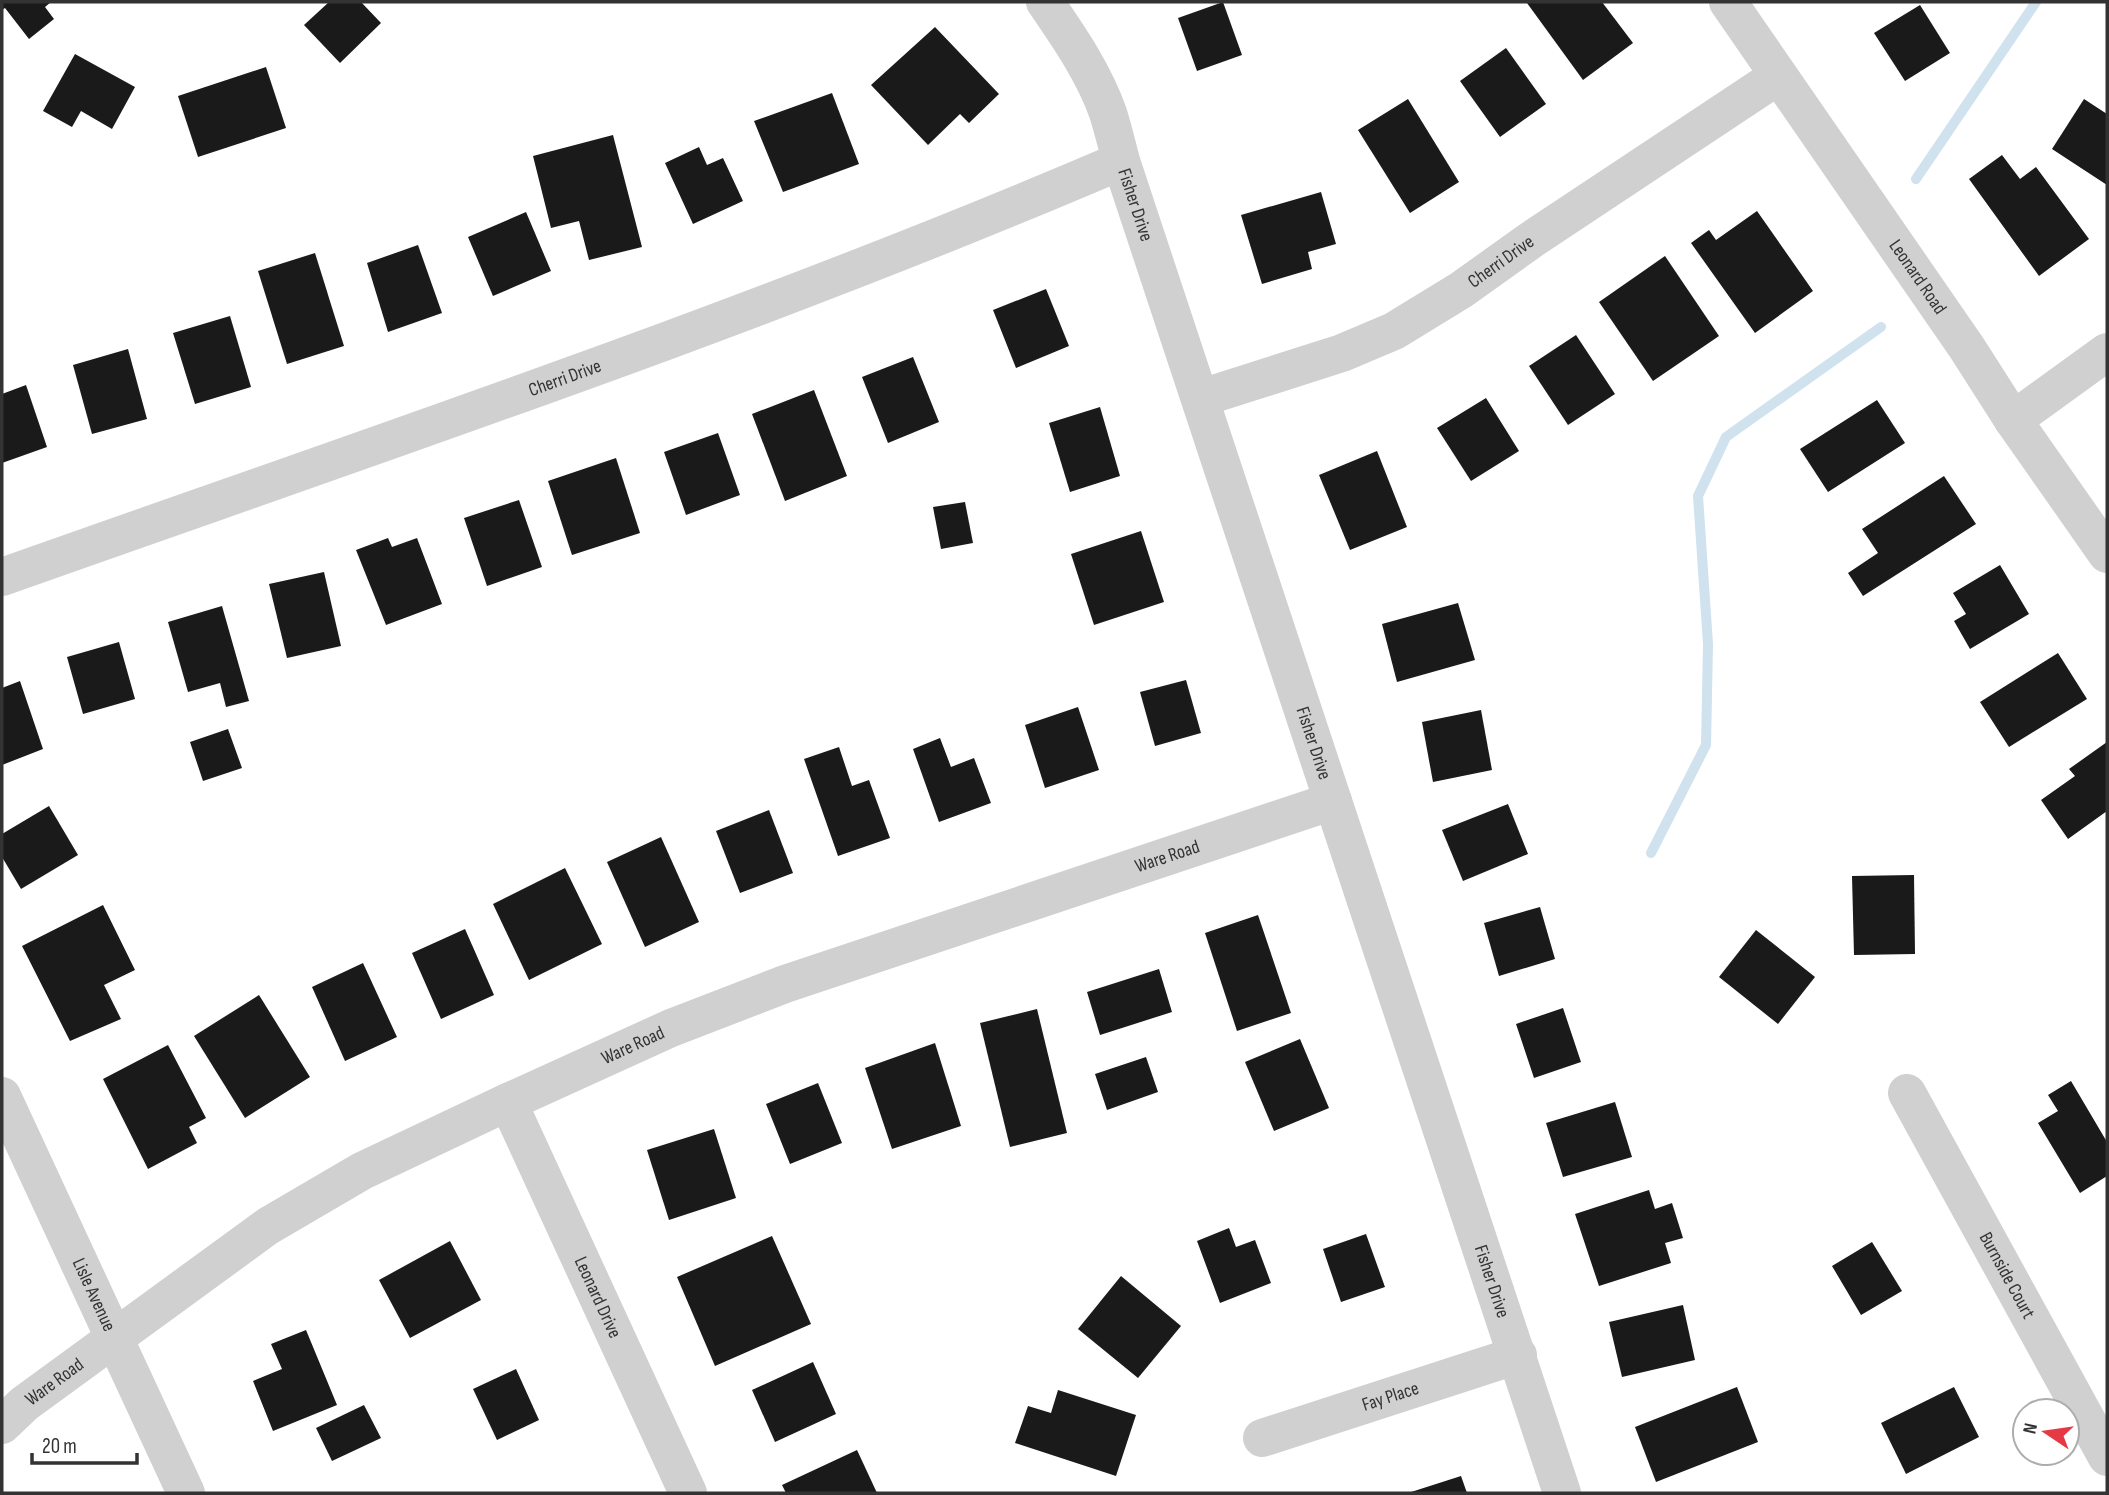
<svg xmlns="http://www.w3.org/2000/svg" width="2109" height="1495" font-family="'Sofia Sans Condensed',sans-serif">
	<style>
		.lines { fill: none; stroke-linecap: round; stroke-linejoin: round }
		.stream { stroke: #cfe2ee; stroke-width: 10 }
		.building { fill: #1a1a1a }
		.minor { stroke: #d0d0d0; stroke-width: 38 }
		.labels { text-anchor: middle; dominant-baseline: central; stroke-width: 7; stroke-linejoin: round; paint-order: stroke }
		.street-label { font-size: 19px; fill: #333; stroke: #fff }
	</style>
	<rect width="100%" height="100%" fill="#fff"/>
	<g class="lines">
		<g class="stream">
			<polyline points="1916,179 2036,2"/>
			<polyline points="1651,853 1706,745 1708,644 1698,496 1726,437 1881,327"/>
		</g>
	</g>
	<g class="building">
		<polygon points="2,2 51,2 45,7 54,19 29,39 5,8 2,10"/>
		<polygon points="329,2 361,2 381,23 340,63 304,25"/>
		<polygon points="1223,2 1242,55 1197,71 1178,18"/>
		<polygon points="1528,2 1602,2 1633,43 1583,80 1527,3"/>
		<polygon points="1920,5 1950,53 1905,81 1874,33"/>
		<polygon points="935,27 999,94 969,123 960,114 928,145 871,85"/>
		<polygon points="1506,48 1546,104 1500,137 1460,81"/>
		<polygon points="75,54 135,87 112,129 81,111 72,127 43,111"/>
		<polygon points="266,67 286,128 198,157 178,96"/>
		<polygon points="832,93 859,164 783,192 754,121"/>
		<polygon points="1408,99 1459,182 1410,213 1358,130"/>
		<polygon points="2084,99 2107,114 2107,185 2052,149"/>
		<polygon points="613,135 642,247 589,260 579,221 551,228 533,156"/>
		<polygon points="699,147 707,165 723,158 743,201 693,224 665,163"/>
		<polygon points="2002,155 2020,179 2036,167 2089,239 2039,276 1969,179"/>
		<polygon points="1321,192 1336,244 1308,252 1312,269 1262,284 1241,215"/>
		<polygon points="1757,211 1813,291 1755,333 1691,243 1709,230 1716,240"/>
		<polygon points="526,212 551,271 493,296 468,237"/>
		<polygon points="418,245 442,313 388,332 367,263"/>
		<polygon points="315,253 344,346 287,364 258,271"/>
		<polygon points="1665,256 1719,336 1653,381 1599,302"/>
		<polygon points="1046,289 1069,346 1016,368 993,310"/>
		<polygon points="230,316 251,387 195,404 173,333"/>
		<polygon points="1576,335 1615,394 1568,425 1529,366"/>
		<polygon points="128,349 147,419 92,434 73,365"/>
		<polygon points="913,357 939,422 888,443 862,377"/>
		<polygon points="26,385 47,447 2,463 2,394"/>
		<polygon points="814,390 847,476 785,501 752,414"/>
		<polygon points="1486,398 1519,451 1471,481 1437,428"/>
		<polygon points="1877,400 1905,443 1828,492 1800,449"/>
		<polygon points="1100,407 1120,476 1070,492 1049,423"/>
		<polygon points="718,433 740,495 686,515 664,452"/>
		<polygon points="1377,451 1407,527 1350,550 1319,475"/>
		<polygon points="616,458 640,533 572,555 548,481"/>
		<polygon points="1944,476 1976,524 1863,596 1848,573 1878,553 1862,529"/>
		<polygon points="519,500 542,567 487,586 464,518"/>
		<polygon points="965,502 973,543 941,549 933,507"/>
		<polygon points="1141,531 1164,602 1094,625 1071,554"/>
		<polygon points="388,538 392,547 417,538 442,604 386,625 356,550"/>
		<polygon points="2000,565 2029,614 1970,649 1954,621 1966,614 1953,593"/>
		<polygon points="324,572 341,646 287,658 269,584"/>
		<polygon points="1458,603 1475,660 1397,682 1382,624"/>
		<polygon points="222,606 249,701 226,707 220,683 188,692 168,622"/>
		<polygon points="119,642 135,699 83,714 67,657"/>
		<polygon points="2058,653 2087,699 2009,747 1980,702"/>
		<polygon points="1186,680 1201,733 1155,746 1140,692"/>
		<polygon points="20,681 43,749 2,765 2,688"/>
		<polygon points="1078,707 1099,770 1045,788 1025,725"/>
		<polygon points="1481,710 1492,770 1433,782 1422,722"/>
		<polygon points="228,729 242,768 203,781 190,742"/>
		<polygon points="940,738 951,767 974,758 991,803 939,822 913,749"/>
		<polygon points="2107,742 2107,811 2068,839 2041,800 2075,776 2069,769"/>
		<polygon points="839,747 852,786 869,780 890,838 838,856 804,759"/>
		<polygon points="1508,804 1528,854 1463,881 1442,830"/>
		<polygon points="49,806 78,855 21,889 2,857 2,834"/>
		<polygon points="769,810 793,873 740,893 716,831"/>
		<polygon points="661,837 699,922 645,947 607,862"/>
		<polygon points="565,868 602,944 529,980 493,904"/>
		<polygon points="1914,875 1915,954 1854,955 1852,876"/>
		<polygon points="103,905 135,970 104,985 121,1019 70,1041 22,946"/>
		<polygon points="1540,907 1555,959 1499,976 1484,923"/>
		<polygon points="1258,915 1291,1013 1237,1031 1205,933"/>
		<polygon points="465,929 494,995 441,1019 412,953"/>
		<polygon points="1756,930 1815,977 1778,1024 1719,977"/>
		<polygon points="363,963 397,1037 345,1061 312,987"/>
		<polygon points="1159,969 1172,1012 1100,1035 1087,992"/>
		<polygon points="259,995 310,1077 245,1118 194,1036"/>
		<polygon points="1563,1008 1581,1062 1534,1078 1516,1024"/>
		<polygon points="1037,1009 1067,1133 1010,1147 980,1023"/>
		<polygon points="1300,1039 1329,1108 1274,1131 1245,1062"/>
		<polygon points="935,1043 961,1126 892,1149 865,1068"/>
		<polygon points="168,1045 206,1118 189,1127 197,1143 148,1169 103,1079"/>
		<polygon points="1146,1057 1158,1092 1107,1110 1095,1074"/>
		<polygon points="2071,1081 2107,1142 2107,1176 2080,1193 2038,1123 2058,1111 2048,1095"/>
		<polygon points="818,1083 842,1143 790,1164 766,1104"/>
		<polygon points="1615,1102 1632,1157 1563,1177 1546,1123"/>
		<polygon points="714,1129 736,1198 669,1220 647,1150"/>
		<polygon points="1649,1190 1655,1209 1672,1203 1683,1238 1665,1243 1671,1263 1599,1286 1575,1214"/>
		<polygon points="1229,1228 1236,1247 1255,1240 1271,1283 1220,1303 1197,1241"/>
		<polygon points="1366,1234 1385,1287 1341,1302 1323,1249"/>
		<polygon points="772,1236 811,1324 715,1366 677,1277"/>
		<polygon points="450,1241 481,1300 410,1338 379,1280"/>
		<polygon points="1872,1242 1902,1291 1861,1315 1832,1266"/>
		<polygon points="1121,1276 1181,1326 1138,1378 1078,1329"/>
		<polygon points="1683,1305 1695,1360 1622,1377 1609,1322"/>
		<polygon points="306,1330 337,1405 273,1431 253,1381 282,1369 271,1344"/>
		<polygon points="813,1362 836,1414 775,1442 752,1390"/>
		<polygon points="516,1369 539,1420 497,1440 473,1389"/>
		<polygon points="1737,1387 1758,1442 1656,1482 1635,1427"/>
		<polygon points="1954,1387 1979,1437 1906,1474 1881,1423"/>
		<polygon points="1058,1390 1136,1415 1116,1476 1015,1443 1028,1406 1051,1413"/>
		<polygon points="364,1405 381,1438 332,1461 316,1428"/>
		<polygon points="857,1450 877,1493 786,1493 782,1485"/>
		<polygon points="1461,1476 1467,1493 1408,1493"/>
	</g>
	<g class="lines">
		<g class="minor">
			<path id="s1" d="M 1045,2 C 1069,37 1094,73 1108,113 C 1113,129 1117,145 1121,161 L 1562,1493"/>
			<path id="s2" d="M 1728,2 L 1967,348 L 2013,420 L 2107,554"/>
			<path id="s3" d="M 1201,398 L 1342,353 L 1394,331 L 1461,290 L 1531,240 L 1778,76"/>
			<polyline points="2013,420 2107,352"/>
			<path id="s4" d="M 2,577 C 377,444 755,318 1121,161"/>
			<path id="s5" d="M 1907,1093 L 2107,1457"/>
			<path id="s6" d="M 2,1096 L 186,1493"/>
			<path id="s7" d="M 508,1102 L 688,1493"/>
			<path id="s8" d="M 2,1425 L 24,1404 L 268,1226 L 362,1171 L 508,1102 L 671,1028 L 785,984 L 1333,801"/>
			<path id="s9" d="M 1262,1438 L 1518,1355"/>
		</g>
	</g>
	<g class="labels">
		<g class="street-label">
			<text stroke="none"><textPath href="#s1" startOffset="224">Fisher Drive</textPath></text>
			<text stroke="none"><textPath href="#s3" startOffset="332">Cherri Drive</textPath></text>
			<text stroke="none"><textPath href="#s2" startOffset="334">Leonard Road</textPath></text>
			<text stroke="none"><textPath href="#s4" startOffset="597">Cherri Drive</textPath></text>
			<text stroke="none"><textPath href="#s1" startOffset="791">Fisher Drive</textPath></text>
			<text stroke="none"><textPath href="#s8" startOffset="1307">Ware Road</textPath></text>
			<text stroke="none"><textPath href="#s8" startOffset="740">Ware Road</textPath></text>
			<text stroke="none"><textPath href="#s5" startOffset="208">Burnside Court</textPath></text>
			<text stroke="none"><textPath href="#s1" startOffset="1358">Fisher Drive</textPath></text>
			<text stroke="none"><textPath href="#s6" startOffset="219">Lisle Avenue</textPath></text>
			<text stroke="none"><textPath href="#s7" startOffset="215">Leonard Drive</textPath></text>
			<text stroke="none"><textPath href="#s8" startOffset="68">Ware Road</textPath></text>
			<text stroke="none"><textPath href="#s9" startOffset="135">Fay Place</textPath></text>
		</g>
	</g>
	<rect width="2109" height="1495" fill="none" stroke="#333333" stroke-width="7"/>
	<g transform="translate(2046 1432) rotate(283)"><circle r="33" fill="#ffffff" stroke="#adadad" stroke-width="2"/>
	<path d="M0-5L12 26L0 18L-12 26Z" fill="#e63946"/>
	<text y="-10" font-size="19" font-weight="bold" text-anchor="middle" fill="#333333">N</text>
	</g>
	<path d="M32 1453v10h105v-10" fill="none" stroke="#333333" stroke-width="3.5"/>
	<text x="42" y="1453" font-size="21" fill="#333333" stroke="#ffffff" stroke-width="5" paint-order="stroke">20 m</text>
</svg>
